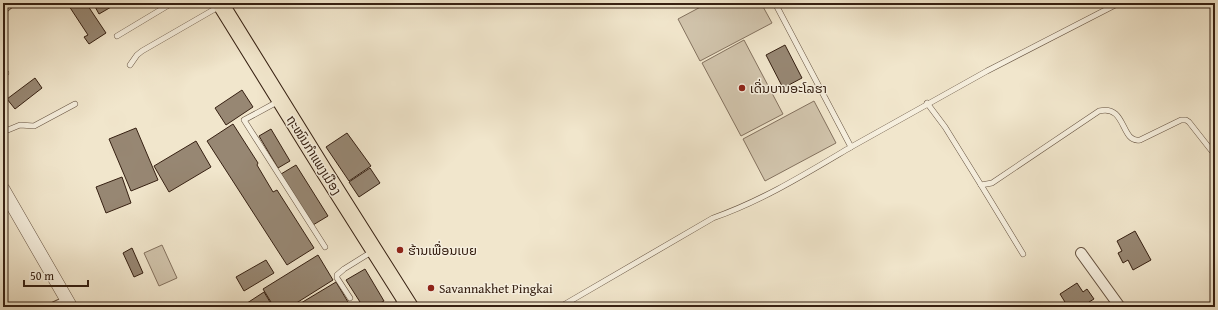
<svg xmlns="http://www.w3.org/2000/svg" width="1218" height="310" font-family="'Gentium Book Plus','Noto Sans Lao',serif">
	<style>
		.green { fill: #d1c4ac; stroke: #84725f }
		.building { fill: #978773; stroke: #362012 }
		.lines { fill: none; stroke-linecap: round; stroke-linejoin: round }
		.service-casing { stroke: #655240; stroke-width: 6 }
		.minor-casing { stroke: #655240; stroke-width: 12 }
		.tertiary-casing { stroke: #655240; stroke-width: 14 }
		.primary-casing { stroke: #362012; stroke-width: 18 }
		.service { stroke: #f6efde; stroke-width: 5 }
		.minor { stroke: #f6efde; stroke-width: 10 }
		.tertiary { stroke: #f6efde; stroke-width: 13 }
		.primary { stroke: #f1e6cc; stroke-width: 16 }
		.poi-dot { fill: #8f2418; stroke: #f6efde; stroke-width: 1.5 }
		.labels { text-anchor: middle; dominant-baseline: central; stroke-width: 3; stroke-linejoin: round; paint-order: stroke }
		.poi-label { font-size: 13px; fill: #362012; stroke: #f6efde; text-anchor: start }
		.street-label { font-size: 13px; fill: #362012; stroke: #f6efde }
	</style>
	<rect width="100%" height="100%" fill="#f1e6cc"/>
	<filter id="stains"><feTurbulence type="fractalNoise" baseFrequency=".005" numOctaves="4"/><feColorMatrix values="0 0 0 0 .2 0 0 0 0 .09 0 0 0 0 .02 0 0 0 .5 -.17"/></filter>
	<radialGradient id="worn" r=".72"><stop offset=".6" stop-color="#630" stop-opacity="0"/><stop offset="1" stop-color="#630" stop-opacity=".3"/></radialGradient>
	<g class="green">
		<polygon points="708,3 761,3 772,23 700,61 678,19"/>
		<polygon points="744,40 783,114 741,136 702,63"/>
		<polygon points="814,101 836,143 765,181 743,139"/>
		<polygon points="162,245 177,278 159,286 144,253"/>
	</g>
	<g class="building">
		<polygon points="67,3 76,3 77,6 82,3 86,3 106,33 89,44 84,37 88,35"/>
		<polygon points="93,3 118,3 99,14"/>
		<polygon points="785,45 802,78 783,88 766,55"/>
		<polygon points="35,78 42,88 15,109 7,99"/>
		<polygon points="242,90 253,107 226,125 215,108"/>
		<polygon points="233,124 258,163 257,165 273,192 277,190 314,248 287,265 207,141"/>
		<polygon points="136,128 158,180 131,191 109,139"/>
		<polygon points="271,129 290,161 278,168 259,136"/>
		<polygon points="347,133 371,166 349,181 326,147"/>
		<polygon points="196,141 211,167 169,192 154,166"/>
		<polygon points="296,165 328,216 313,225 281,174"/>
		<polygon points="370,168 380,183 359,197 349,182"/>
		<polygon points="122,177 131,203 106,213 96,187"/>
		<polygon points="1135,231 1151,260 1133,270 1128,260 1123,263 1118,253 1122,251 1117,241"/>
		<polygon points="132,248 143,273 134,277 123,253"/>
		<polygon points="318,255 333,280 290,307 274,307 263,289"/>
		<polygon points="266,260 274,273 244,291 236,277"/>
		<polygon points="365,269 384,301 373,307 351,307 360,302 346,280"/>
		<polygon points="336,282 351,307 303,307 301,303"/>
		<polygon points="1077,283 1083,292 1087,289 1094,299 1089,302 1093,307 1068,307 1060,294"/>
		<polygon points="264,292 273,307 241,307"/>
	</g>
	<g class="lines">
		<defs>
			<g id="service">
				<polyline points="117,36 172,3"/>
				<polyline points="130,65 137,55 142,51 220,6"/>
				<polyline points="3,75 6,73"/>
				<polyline points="279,101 244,120 325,247"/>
				<path d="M 927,103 L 945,127 L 981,185 L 992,183 L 1099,111 C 1127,104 1120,143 1140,140 L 1181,120 L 1186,120 L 1189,122 L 1211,150 L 1215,153"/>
				<polyline points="3,132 20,125 34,126 75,104"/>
				<polyline points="851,147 987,71 1119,3"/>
				<polyline points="981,185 1023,254"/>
				<polyline points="350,298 337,278 337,275 344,269 373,251"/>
				<polyline points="389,307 403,302"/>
				<path d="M 560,307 L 713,218 C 762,201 807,173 851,147 L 775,3"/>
			</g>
			<g id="minor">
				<polyline points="3,8 9,3"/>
				<polyline points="1081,253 1120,307"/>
				<polyline points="55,307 68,301"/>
			</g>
			<polyline id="tertiary" points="3,189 71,307"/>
			<polyline id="primary" points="220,3 324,171 410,307"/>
		</defs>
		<use href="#service" class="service-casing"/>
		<use href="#minor" class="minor-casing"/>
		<use href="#tertiary" class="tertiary-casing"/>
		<use href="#primary" class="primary-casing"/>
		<use href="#service" class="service"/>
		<use href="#minor" class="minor"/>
		<use href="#tertiary" class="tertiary"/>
		<use href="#primary" class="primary"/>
	</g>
	<g class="poi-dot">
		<circle cx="742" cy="88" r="4"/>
		<circle cx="400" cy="250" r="4"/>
		<circle cx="431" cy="288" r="4"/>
	</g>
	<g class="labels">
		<g class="poi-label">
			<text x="750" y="88">ເດີ່ນບານອະໂລຮາ</text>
			<text x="408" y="250">ຮ້ານເພື່ອນເບຍ</text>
			<text x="439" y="288">Savannakhet Pingkai</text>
		</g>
		<g class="street-label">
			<text transform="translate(314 155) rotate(58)">ຖະໜົນກຳແພງເມືອງ</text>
		</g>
	</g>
	<rect width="1218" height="310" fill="none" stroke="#f1e6cc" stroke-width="16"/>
	<rect x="4" y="4" width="1210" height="302" fill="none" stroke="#362012" stroke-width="2"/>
	<rect x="8" y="8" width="1202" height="294" fill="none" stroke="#362012"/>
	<path d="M24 280v6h64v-6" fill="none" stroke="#362012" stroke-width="2"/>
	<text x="30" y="280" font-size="12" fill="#362012" stroke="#f6efde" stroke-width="3" paint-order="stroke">50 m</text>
	<rect width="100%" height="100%" filter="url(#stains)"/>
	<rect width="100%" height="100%" fill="url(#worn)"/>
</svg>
